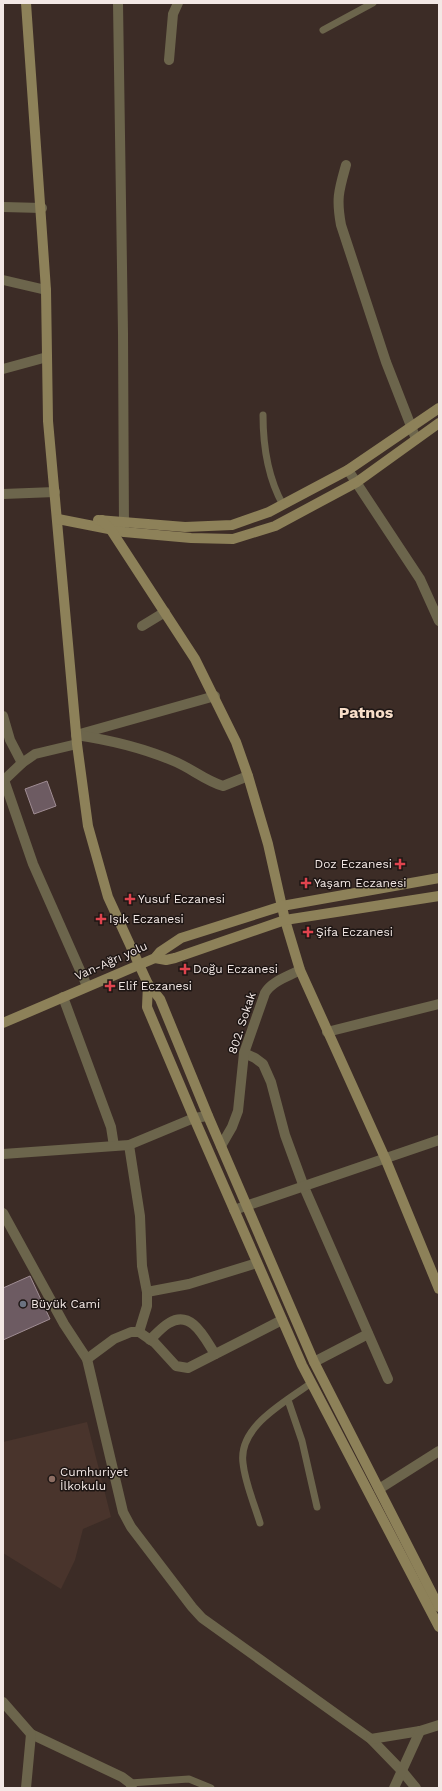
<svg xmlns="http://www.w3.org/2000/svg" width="442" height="1791" font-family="'Work Sans',sans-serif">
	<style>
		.built { fill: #49342c }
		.building { fill: #6d5b62; stroke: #a08d94 }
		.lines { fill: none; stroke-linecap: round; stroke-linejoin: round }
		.lane { stroke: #6c654c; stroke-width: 7 }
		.street { stroke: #6c654c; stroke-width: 10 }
		.secondary { stroke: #8d8159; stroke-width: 10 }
		.health-dot { fill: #e0444e; stroke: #1e1614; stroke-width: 1.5 }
		.worship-dot { fill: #6b7280; stroke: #1e1614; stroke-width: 1.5 }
		.education-dot { fill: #8d6e63; stroke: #1e1614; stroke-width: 1.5 }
		.labels { text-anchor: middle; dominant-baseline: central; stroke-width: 3; stroke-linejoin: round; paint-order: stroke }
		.poi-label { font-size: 12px; fill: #f3e8e5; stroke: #1e1614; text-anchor: start }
		.street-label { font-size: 12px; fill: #f3e8e5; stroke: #1e1614 }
		.district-label { font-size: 16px; font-weight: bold; fill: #f7ddc8; stroke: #1e1614 }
	</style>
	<rect width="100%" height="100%" fill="#3c2c26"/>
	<polygon class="built" points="87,1422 111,1517 83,1529 75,1560 61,1589 3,1553 3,1442"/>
	<g class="building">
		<polygon points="47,781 56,806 34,814 25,789"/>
		<polygon points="30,1276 50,1319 3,1340 3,1288"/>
	</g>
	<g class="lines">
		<g class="lane">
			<polyline points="323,30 373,3"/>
			<path d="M 263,415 C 263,445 268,478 283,505"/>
			<polyline points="288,1400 302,1441 317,1507"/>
			<path d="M 260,1523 C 254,1503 245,1483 243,1463 C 238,1426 286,1402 311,1383"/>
			<polyline points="130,1783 189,1779 211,1788"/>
		</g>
		<g class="street">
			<polyline points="118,3 123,333 124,531"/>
			<polyline points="169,60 173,14 178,3"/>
			<path d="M 346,165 C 339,190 336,198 341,225 L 386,362 L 416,439"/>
			<polyline points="3,207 42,208"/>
			<polyline points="3,280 46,290"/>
			<polyline points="3,369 47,357"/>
			<polyline points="348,470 420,579 439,621"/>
			<polyline points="3,494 55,492"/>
			<polyline points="142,626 165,612"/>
			<polyline points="3,716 10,740 22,763"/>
			<polyline points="80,734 215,696"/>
			<path d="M 76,735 C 110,740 144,748 176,762 C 192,769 206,781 223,786 L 248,776"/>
			<polyline points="4,780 33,864 87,986"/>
			<polyline points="3,781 22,763 35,754 77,744"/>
			<polyline points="63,997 111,1127 114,1146"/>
			<polyline points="327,1032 439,1004"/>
			<polyline points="244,1053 255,1058 263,1064 271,1082 285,1135 304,1187 388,1379"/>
			<polyline points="129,1145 140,1216 142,1266 147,1292 147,1306 139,1332"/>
			<path d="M 221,1146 L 232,1127 L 238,1111 L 244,1053 L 265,993 C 272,981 289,976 300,970"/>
			<polyline points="3,1154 129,1145 194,1118 208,1116"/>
			<polyline points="234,1210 439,1140"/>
			<polyline points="3,1213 64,1324 87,1359 123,1512 131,1527 192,1607 202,1618 371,1739 402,1771 416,1788"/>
			<polyline points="147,1292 189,1284 257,1263"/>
			<path d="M 150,1340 C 156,1334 162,1327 169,1323 C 192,1309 205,1339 215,1354"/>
			<polyline points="87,1359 114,1339 131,1332 139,1332 155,1343 176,1366 188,1368 282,1320"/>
			<polyline points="314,1362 368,1334"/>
			<polyline points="379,1489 439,1451"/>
			<polyline points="3,1702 31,1734 122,1777 130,1783 132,1788"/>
			<polyline points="371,1739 420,1731 439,1725"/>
			<polyline points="26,1788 31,1734"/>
			<polyline points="394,1788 420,1731"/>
		</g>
		<g class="secondary">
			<polyline points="26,3 46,290 48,421 77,744 88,826 108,897 148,984 160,999 208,1116 314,1362 439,1607"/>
			<polyline points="58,519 124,532 191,538 233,539 275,526 357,482 439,423"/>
			<polyline points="98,520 185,527 232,525 269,512 348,470 439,408"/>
			<polyline points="102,520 111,530 195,659 236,742 248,776 268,844 285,920 300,970 385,1158 439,1289"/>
			<polyline points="155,958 166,960 175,958 285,920 439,896"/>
			<polyline points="148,984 147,1007 194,1118 302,1365 439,1627"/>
			<polyline points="3,1023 155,958 160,952 181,938 282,906 439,878"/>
		</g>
	</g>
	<g class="health-dot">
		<path d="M398 858h4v4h4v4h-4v4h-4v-4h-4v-4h4z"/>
		<path d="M304 877h4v4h4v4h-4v4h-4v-4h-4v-4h4z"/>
		<path d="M128 893h4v4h4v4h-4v4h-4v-4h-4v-4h4z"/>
		<path d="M99 913h4v4h4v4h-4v4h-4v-4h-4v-4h4z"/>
		<path d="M306 926h4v4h4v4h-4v4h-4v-4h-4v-4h4z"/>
		<path d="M183 963h4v4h4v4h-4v4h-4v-4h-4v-4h4z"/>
		<path d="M108 980h4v4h4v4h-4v4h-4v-4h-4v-4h4z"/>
	</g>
	<circle class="worship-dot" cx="23" cy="1304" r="4"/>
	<circle class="education-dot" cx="52" cy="1479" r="4"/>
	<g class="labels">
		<g class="poi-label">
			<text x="392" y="864" text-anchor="end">Doz Eczanesi</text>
			<text x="314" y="883">Yaşam Eczanesi</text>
			<text x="138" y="899">Yusuf Eczanesi</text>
			<text x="109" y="919">Işık Eczanesi</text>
			<text x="316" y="932">Şifa Eczanesi</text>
			<text x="193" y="969">Doğu Eczanesi</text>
			<text x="118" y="986">Elif Eczanesi</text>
			<text x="31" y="1304">Büyük Cami</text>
			<text x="60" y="1472">Cumhuriyet<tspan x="60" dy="14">İlkokulu</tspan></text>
		</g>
		<g class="street-label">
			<text transform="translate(111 961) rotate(-24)">Van-Ağrı yolu</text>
			<text transform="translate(242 1023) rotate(-72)">802. Sokak</text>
		</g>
		<g class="district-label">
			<text x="366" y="712">Patnos</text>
		</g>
	</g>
	<rect width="442" height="1791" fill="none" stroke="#f3e8e5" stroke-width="8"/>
</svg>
